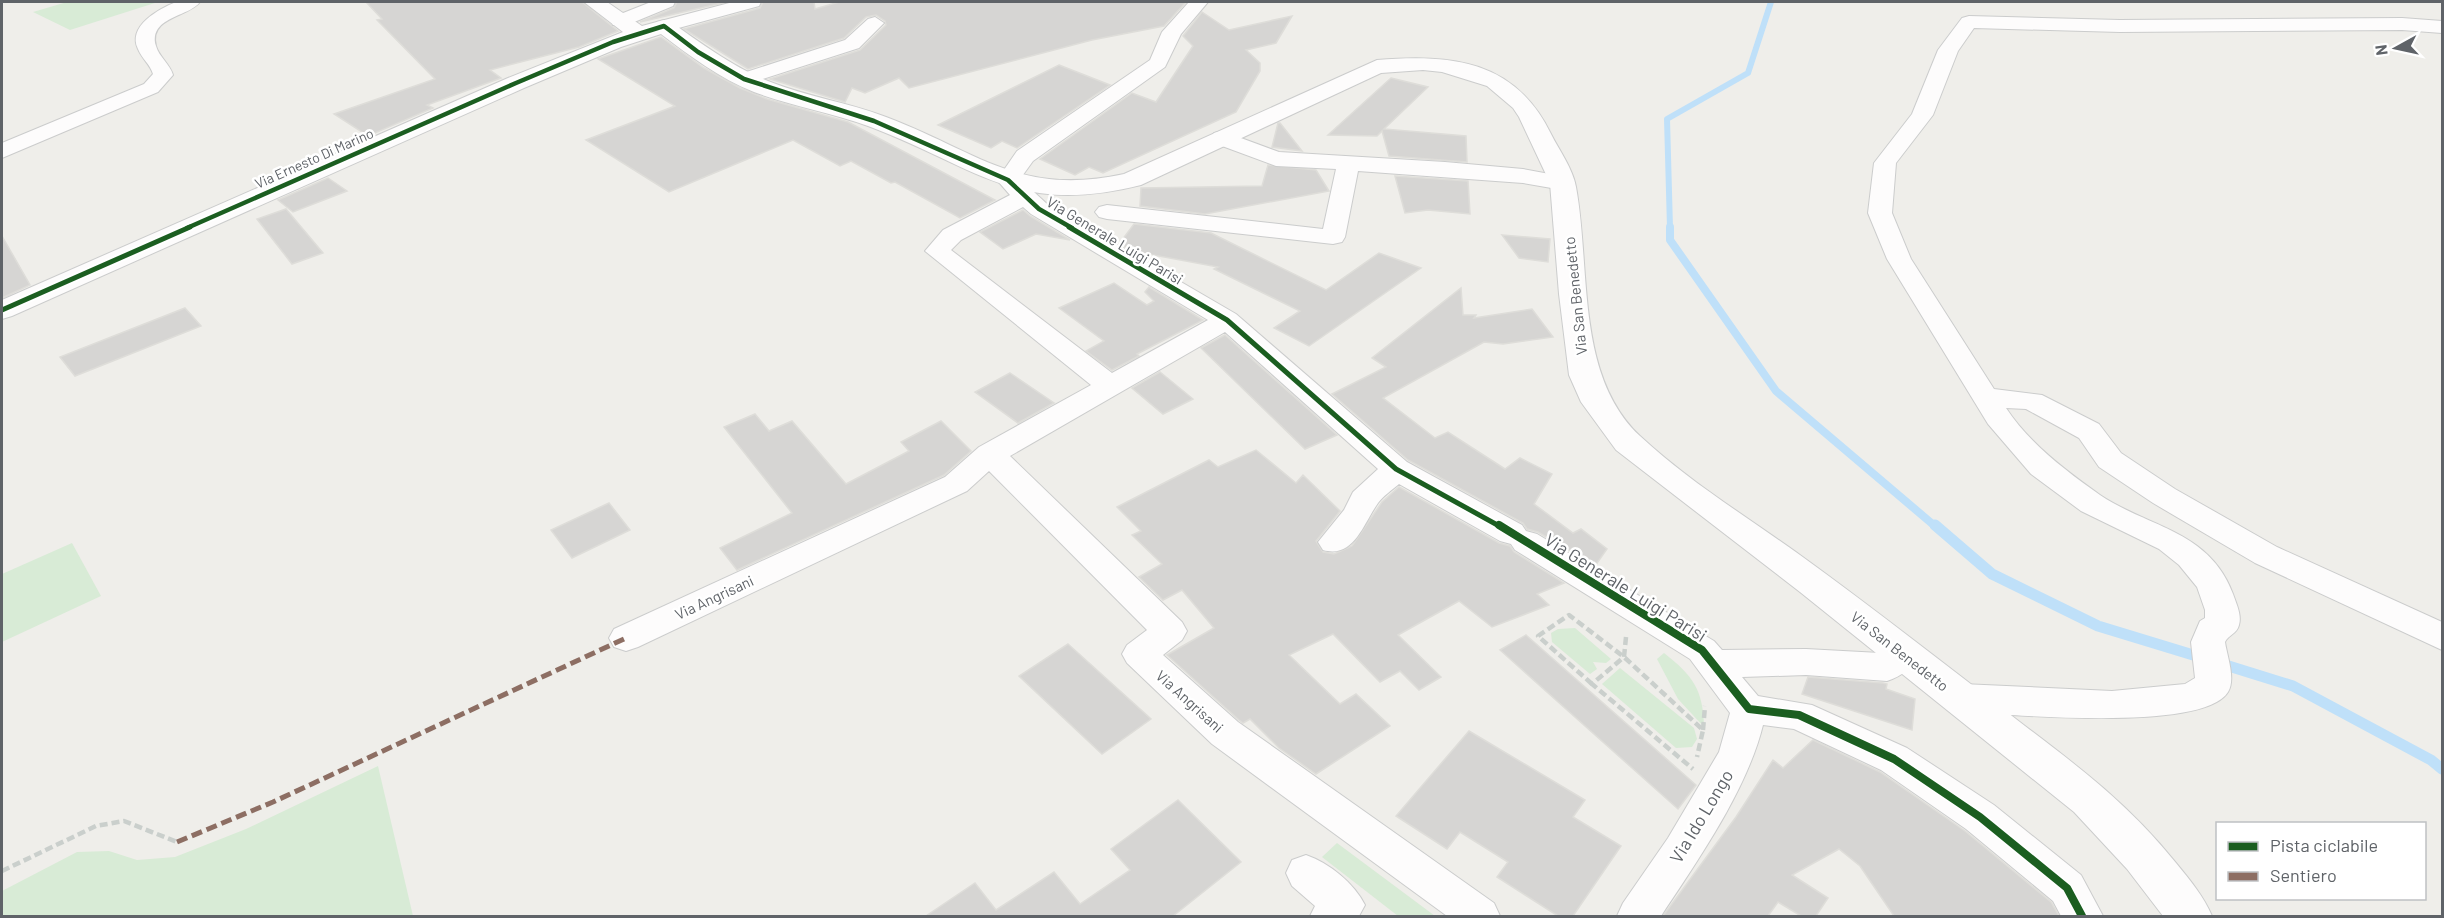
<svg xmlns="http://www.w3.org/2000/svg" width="2444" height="918" font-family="Barlow,sans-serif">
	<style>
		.green { fill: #d8ebd6 }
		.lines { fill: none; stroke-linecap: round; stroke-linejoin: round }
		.stream-far2 { stroke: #bfe0f9; stroke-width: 6 }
		.stream-far1 { stroke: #bfe0f9; stroke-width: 8 }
		.stream { stroke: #bfe0f9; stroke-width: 11 }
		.building { fill: #d6d5d3; stroke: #deddd9; stroke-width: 1.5 }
		.minor-casing { stroke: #cbcccc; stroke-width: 2 }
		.tertiary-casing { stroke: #cbcccc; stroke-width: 2 }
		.path { stroke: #cacfcc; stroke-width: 4.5; stroke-dasharray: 8 4; stroke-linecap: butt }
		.minor { fill: #fdfcfc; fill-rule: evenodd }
		.tertiary { fill: #fdfcfc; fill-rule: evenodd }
		.quiet { stroke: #8d6e63; stroke-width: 5; stroke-dasharray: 11 5; stroke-linecap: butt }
		.cycleway-far2-casing { stroke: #fff; stroke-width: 8 }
		.cycleway-far1-casing { stroke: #fff; stroke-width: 9 }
		.cycleway-casing { stroke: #fff; stroke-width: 11 }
		.cycleway-far2 { stroke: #1b5e20; stroke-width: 4.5 }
		.cycleway-far1 { stroke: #1b5e20; stroke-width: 5 }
		.cycleway { stroke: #1b5e20; stroke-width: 8 }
		.labels { text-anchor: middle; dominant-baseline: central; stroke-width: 5; stroke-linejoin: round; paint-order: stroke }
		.far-street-label { font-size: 14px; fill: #5f6368; stroke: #fff }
		.street-label { font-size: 15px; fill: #5f6368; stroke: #fff }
		.near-street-label { font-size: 18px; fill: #5f6368; stroke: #fff }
	</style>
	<rect width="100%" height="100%" fill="#efeeea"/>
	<g class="green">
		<polygon points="67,2 158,2 70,30 33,12"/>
		<polygon points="72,543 101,596 2,642 2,574"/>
		<polygon points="1575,628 1611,659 1606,663 1593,662 1597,669 1590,674 1552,642 1551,633 1558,629"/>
		<path d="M 1664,653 C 1693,676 1703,689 1704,727 L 1678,699 L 1657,659 Z"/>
		<polygon points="1620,668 1694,728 1697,739 1692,747 1676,748 1602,684"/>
		<polygon points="378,766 413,916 2,916 2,891 77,852 109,851 137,860 175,857 246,829"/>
		<polygon points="1337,843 1435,916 1398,916 1322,857"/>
	</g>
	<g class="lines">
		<polyline class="stream-far2" points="1670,228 1667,119 1748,73 1771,2"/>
		<polyline class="stream-far1" points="1670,227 1670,240 1776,391 1936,527"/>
		<g class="stream">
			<polyline points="1935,525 1992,574 2098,626 2203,658"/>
			<polyline points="2219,663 2293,686 2431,760 2442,769"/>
		</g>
	</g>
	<g class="building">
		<polygon points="366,2 582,2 618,31 579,47 490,70 501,78 427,105 433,108 368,136 334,114 435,79 377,20 382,19"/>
		<polygon points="677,2 726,2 640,22 674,8"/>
		<polygon points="763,2 814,2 815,9 839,2 1186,2 1164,26 1092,40 909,88 899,78 865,93 852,88 845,102 770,79 860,50 886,25 885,21 876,15 866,17 844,38 748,69 684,29 760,8"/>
		<polygon points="1202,12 1229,30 1292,16 1276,43 1246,50 1260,63 1260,71 1236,112 1103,173 1089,167 1075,175 1040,159 1132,93 1156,102 1193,46 1183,36"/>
		<polygon points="661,37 704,68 740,88 767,99 848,122 995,200 960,218 895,182 891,183 851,161 840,166 793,140 669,192 586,140 675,106 598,59"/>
		<polygon points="1059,65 1110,85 1017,148 1002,141 991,148 938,125"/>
		<polygon points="1391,78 1428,87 1384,129 1466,136 1467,162 1389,156 1382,131 1377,136 1328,135"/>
		<polygon points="1278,123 1280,123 1302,151 1272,147"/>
		<polygon points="1268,165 1316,170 1329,191 1205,214 1140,206 1141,188 1262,186"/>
		<polygon points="1395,176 1468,181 1470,214 1428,210 1405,213"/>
		<polygon points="328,178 347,191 293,212 278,200"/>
		<polygon points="286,209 323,253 292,264 257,219"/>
		<polygon points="1023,210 1030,216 1070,240 1036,234 1003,249 980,232"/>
		<polygon points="1134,224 1211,233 1326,290 1379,253 1421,268 1309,346 1274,328 1300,311 1214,269 1218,267 1132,251 1119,244"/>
		<polygon points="1502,235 1550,239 1548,262 1519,258"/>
		<polygon points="2,236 30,285 2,298"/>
		<polygon points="1114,283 1147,305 1154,301 1145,292 1149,287 1203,320 1137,354 1139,356 1112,370 1086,351 1104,341 1059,308"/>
		<polygon points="1461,288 1463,315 1476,315 1474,318 1532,309 1553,337 1503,344 1484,342 1383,398 1435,438 1448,432 1505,469 1520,458 1552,474 1534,504 1573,533 1581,529 1607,549 1595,566 1538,532 1527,529 1523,523 1408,460 1332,394 1386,367 1372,358"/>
		<polygon points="185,308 201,326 75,376 60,357"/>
		<polygon points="1225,335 1337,435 1305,449 1201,348"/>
		<polygon points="1160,372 1193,399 1163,414 1132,388"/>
		<polygon points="1010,373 1054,403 1018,423 975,392"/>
		<polygon points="755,414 769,431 792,421 846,484 909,451 901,442 941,421 971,451 944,475 737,570 720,548 792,513 724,427"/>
		<polygon points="1256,450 1296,483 1303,475 1340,511 1316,541 1323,552 1334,554 1352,546 1382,502 1399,487 1499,543 1510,546 1514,552 1564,583 1537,594 1549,605 1492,627 1459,601 1398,635 1441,677 1419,690 1400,671 1380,682 1333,634 1289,655 1340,704 1356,694 1390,726 1316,774 1279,748 1250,719 1243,723 1239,720 1167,655 1214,628 1182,590 1163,600 1139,577 1162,564 1132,535 1141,531 1117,507 1209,460 1218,467"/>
		<polygon points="609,503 630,530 572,558 551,530"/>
		<polygon points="1526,635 1696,785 1678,809 1500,650"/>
		<polygon points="1068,644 1151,719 1102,754 1019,676"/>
		<polygon points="1808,677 1883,683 1887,684 1886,689 1915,699 1912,730 1802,694"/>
		<polygon points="1469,731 1585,800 1573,817 1621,846 1573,916 1558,916 1497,877 1508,862 1460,832 1447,849 1396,816"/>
		<polygon points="1813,740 1880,772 1965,831 2051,902 2059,916 1894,916 1860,866 1839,849 1792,875 1828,898 1816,916 1801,916 1778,902 1768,916 1663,916 1736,817 1773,760 1783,768"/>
		<polygon points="1178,800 1241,862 1173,916 926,916 975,883 996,910 1054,872 1080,904 1130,870 1111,849"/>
	</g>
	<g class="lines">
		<defs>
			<g id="minor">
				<path d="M 176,2 L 200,2 C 189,17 148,17 156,46 C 159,57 170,64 173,75 L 158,92 L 2,158 L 2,143 L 144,84 L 153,74 C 150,64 142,59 138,49 C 127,26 159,9 176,2 Z"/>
				<polygon points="651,2 675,2 673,6 627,25 613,25 611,21 613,17"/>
				<polygon points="733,2 761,2 759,6 664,32 654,26 657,22"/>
				<path d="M 1189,2 L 1208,2 L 1181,34 L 1165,67 L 1033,161 L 1020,179 L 1047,204 L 1236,314 L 1407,462 L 1522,525 L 1526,531 L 1537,534 L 1714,641 L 1722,650 L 1806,649 L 1880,653 C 1892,643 1899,640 1914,645 L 1919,654 C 1912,668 1902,676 1887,681 L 1806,675 L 1742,677 L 1758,696 L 1812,705 L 1907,748 L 1994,805 L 2081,875 L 2103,916 L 2061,916 L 2053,901 L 1966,829 L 1881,770 L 1794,729 L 1763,725 C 1747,790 1698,860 1661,916 L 1617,916 L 1623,903 L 1668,838 L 1719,752 L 1730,713 L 1690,659 L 1515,550 L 1511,544 L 1500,541 L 1399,484 C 1392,490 1383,496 1378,503 C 1363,524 1354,559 1323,550 L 1318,542 L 1344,510 L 1353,492 L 1378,469 L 1225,332 L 1010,456 L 1182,622 L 1187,631 L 1182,640 L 1163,655 L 1238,722 L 1494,903 L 1500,916 L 1447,916 L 1212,744 L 1127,663 L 1122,654 L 1127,645 L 1147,630 L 989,471 L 967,491 L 638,647 L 626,651 L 614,647 L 609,638 L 614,629 L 945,477 L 979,447 L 1091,385 L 925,251 L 943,230 L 1010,195 L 997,180 L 1017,151 L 1150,60 L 1162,32 ZM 1023,207 L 1031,214 L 1208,320 L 1112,373 L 951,250 L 961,240 Z"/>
				<path d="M 1969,16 L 2120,20 L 2402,18 L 2442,21 L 2442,33 L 2402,30 L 2120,32 L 1974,28 L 1958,51 L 1933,115 L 1896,163 L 1892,213 L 1911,259 L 1994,389 L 2042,395 L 2099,424 L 2121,453 L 2175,489 L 2277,547 L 2442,622 L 2442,650 L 2255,563 L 2153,503 L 2099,467 L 2079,438 L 2026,409 L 2006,408 C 2029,443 2066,471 2100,495 C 2149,528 2209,530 2233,594 C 2236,603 2242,615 2239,625 C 2237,634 2228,635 2225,642 C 2227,656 2236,679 2228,692 C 2203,733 2009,714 1962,712 L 1949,708 L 1944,698 L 1949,688 L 1962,684 L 2112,691 L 2185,684 L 2195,678 L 2191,642 L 2200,621 L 2205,618 L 2205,610 L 2197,587 L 2179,565 L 2159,549 L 2081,511 L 2031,474 L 1988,424 L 1887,259 L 1868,213 L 1874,163 L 1912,114 L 1938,50 L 1962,18 Z"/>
				<polygon points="875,17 884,23 859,48 744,85 737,83 734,79 737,75 845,40 868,19"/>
				<polygon points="1222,131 1279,152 1445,162 1523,169 1571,178 1575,183 1571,188 1563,190 1523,183 1358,171 1345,237 1342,242 1333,244 1107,219 1099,217 1095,212 1099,207 1107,205 1323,229 1336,169 1276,166 1214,143 1211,138 1214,133"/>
				<path d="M 1306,855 C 1329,863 1354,883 1365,905 L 1359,916 L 1310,916 L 1315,906 L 1292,886 L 1286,873 L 1292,860 Z"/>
			</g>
			<path id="tertiary" d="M 584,2 L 607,2 L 642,26 L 664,20 L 671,22 C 702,44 733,67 768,81 C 807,97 848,102 886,117 C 977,151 1019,197 1124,174 L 1377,60 C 1452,54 1515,60 1551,134 C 1559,150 1573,169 1576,187 C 1591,268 1575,375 1640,436 C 1687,480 1747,517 1800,555 C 1876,610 1950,668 2025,726 C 2082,769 2131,807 2176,863 C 2190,880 2204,897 2212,916 L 2163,916 L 2127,869 L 2074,812 L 1800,592 L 1616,450 L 1581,402 L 1569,375 L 1559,294 L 1550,183 L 1519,117 L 1513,108 L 1487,86 L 1442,72 L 1423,70 L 1381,73 L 1141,185 C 1015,217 976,166 868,126 C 830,112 791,106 754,92 C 719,78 690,56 661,34 L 621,47 L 524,88 L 12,316 L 2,319 L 2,300 L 508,78 L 623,32 Z"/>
		</defs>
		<use href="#minor" class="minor-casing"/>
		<use href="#tertiary" class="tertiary-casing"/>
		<g class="path">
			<polyline points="1626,637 1624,657 1592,684 1693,769"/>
			<polyline points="1592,684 1538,636 1569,615 1624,657 1703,730 1697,757"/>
			<polyline points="1703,730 1705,706"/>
			<polyline points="2,871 96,826 124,821 177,842"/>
		</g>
		<use href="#minor" class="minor"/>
		<use href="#tertiary" class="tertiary"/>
		<polyline class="quiet" points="177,842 273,802 626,638"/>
		<defs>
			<polyline id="cycleway-far2" points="187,228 516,83 613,42 664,26 698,52 744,79 874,121 1008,180 1039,209 1072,228"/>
			<g id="cycleway-far1">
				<polyline points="1069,227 1227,320 1396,469 1501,527"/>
				<polyline points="2,310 190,227"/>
			</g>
			<polyline id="cycleway" points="1499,525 1702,650 1749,709 1799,715 1894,759 1980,817 2067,888 2082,916"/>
		</defs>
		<use href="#cycleway-far2" class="cycleway-far2-casing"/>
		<use href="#cycleway-far1" class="cycleway-far1-casing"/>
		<use href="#cycleway" class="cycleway-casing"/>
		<use href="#cycleway-far2" class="cycleway-far2"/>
		<use href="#cycleway-far1" class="cycleway-far1"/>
		<use href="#cycleway" class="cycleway"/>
	</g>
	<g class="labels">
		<g class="far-street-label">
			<text transform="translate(314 158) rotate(-24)">Via Ernesto Di Marino</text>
		</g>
		<g class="street-label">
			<text transform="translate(1115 240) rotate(31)">Via Generale Luigi Parisi</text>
			<text transform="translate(1575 296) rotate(-96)">Via San Benedetto</text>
			<text transform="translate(714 597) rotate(-25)">Via Angrisani</text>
			<text transform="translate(1900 651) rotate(38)">Via San Benedetto</text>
			<text transform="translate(1190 701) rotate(42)">Via Angrisani</text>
		</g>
		<g class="near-street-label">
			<text transform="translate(1626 587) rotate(32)">Via Generale Luigi Parisi</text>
			<text transform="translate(1701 816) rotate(-59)">Via Ido Longo</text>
		</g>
	</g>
	<rect width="2444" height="918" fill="none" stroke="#5f6368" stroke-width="6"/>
	<rect x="2216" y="822" width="210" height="78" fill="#ffffff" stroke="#bfc1c3" stroke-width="1.5"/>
	<rect x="2228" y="842" width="30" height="9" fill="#1b5e20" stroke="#bfc1c3" stroke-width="1.5"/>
	<text x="2270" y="852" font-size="18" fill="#5f6368">Pista ciclabile</text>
	<rect x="2228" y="872" width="30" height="9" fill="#8d6e63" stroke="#bfc1c3" stroke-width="1.5"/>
	<text x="2270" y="882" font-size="18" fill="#5f6368">Sentiero</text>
	<g transform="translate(2396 48) rotate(262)" stroke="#ffffff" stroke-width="4.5" paint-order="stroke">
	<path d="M0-4.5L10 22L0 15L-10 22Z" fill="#5f6368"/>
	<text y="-9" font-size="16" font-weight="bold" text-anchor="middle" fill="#5f6368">N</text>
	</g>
</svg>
